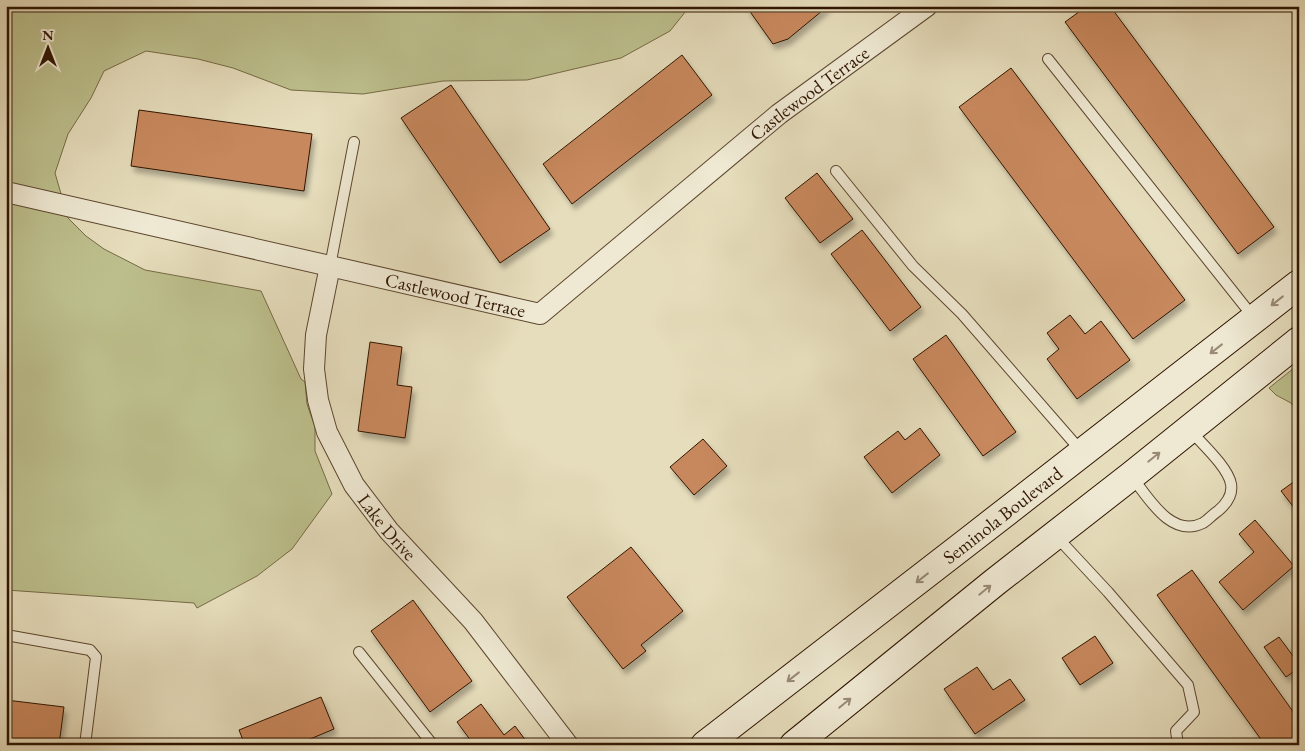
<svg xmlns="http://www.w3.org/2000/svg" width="1305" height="751" font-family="'EB Garamond',serif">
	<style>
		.green { fill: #bcbf8c; stroke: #766a46 }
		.building { fill: #c8885d; stroke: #2f1500; filter: url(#shadow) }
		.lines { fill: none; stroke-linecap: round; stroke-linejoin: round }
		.service-casing { stroke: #5d472f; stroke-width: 12 }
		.minor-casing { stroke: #5d472f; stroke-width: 22 }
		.secondary-casing { stroke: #2f1500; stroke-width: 30 }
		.service { stroke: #efe9d3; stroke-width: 10 }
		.minor { stroke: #efe9d3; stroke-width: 20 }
		.secondary { stroke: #efe9d3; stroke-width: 28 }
		.oneway { stroke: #998a74 }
		.labels { text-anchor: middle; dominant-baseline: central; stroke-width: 5; stroke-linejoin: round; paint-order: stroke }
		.street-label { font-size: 19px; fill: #2f1500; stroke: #efe9d3 }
	</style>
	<defs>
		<filter id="shadow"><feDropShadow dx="3" dy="5.5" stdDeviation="2.5" flood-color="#0004"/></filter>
	</defs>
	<rect width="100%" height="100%" fill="#e6ddbc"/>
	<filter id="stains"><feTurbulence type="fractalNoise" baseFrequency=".004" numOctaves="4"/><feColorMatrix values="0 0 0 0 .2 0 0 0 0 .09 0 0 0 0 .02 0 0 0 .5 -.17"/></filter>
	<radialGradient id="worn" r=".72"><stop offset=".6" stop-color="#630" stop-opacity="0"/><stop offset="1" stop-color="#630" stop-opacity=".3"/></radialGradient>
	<g class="green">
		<polygon points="6,6 690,6 670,31 621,58 527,80 443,81 363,94 291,90 233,68 198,59 146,51 104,71 91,98 68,134 55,173 68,218 86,236 104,249 145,270 261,291 301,379 305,382 307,404 315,427 315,451 332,494 292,549 257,576 197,608 194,603 6,590"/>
		<polygon points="1299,364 1299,413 1291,403 1276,395 1269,388"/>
	</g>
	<g class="building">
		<polygon points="746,6 828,6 788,39 773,44"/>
		<polygon points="1087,6 1110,6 1274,227 1238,254 1065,22"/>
		<polygon points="682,55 712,95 572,204 543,164"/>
		<polygon points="1011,68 1185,300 1133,339 959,107"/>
		<polygon points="451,85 550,229 500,263 401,118"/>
		<polygon points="139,110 312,134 304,191 131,166"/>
		<polygon points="817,173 853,219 820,243 785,198"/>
		<polygon points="862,230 921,307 890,331 831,254"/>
		<polygon points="1070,315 1085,334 1101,321 1130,360 1077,399 1047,359 1059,349 1047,333"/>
		<polygon points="946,335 1016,432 983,456 913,359"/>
		<polygon points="370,342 402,347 397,385 412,387 405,438 358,431"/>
		<polygon points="920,428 940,455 892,493 864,457 898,431 905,440"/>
		<polygon points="703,439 727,466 694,495 670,467"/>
		<polygon points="1299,478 1299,514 1281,491"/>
		<polygon points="1255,520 1294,566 1243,610 1219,582 1254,552 1239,534"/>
		<polygon points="631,547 683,611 641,645 646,651 623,669 567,597"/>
		<polygon points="1192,570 1299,720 1299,745 1265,745 1157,595"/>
		<polygon points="413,600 472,681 430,712 371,631"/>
		<polygon points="1095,636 1113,663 1080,685 1062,658"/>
		<polygon points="1279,637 1299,664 1299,668 1286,677 1264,647"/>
		<polygon points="977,667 993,690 1010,679 1025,700 975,734 944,689"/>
		<polygon points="321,697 334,729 296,745 245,745 239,730"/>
		<polygon points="6,700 64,707 59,745 6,745"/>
		<polygon points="481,704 504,735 515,726 529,745 474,745 457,722"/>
	</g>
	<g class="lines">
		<defs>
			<g id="service">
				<polyline points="1048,59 1254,318"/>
				<polyline points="836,171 913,266 962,314 1082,452"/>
				<polyline points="330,266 354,142"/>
				<path d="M 1132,477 C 1148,497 1171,539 1203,523 C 1208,520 1213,514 1218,511 C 1225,505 1233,495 1231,484 C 1228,467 1201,443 1189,429"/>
				<polyline points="1055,535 1108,592 1188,685 1194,712 1176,731 1178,745"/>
				<polyline points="6,635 90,650 96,657 85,745"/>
				<polyline points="359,652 433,745"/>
				<polyline points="355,745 370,745"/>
			</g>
			<g id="minor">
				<path id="s1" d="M 6,192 L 540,314 L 779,114 L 927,6"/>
				<path id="s2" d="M 330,266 L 316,335 L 314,369 L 318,400 L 327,432 L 354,485 L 389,531 L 473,621 L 568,745"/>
			</g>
			<g id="secondary">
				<path id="s3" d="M 705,745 L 970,540 L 1299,284"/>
				<polyline points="794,745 995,582 1131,476 1299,341"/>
			</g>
		</defs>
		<use href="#service" class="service-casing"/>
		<use href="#minor" class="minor-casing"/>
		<use href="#secondary" class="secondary-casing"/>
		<use href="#service" class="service"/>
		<use href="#minor" class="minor"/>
		<use href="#secondary" class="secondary"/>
	</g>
	<defs><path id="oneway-shaft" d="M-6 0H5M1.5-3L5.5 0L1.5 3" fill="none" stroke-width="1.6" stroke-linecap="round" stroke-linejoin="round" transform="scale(1.25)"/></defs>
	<g class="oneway">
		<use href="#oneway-shaft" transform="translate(1277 301) rotate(142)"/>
		<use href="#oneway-shaft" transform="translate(1216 349) rotate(142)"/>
		<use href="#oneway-shaft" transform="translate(1154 457) rotate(-39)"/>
		<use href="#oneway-shaft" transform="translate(922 578) rotate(142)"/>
		<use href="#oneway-shaft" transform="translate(985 590) rotate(-39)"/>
		<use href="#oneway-shaft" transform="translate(793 677) rotate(142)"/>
		<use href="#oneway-shaft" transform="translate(845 703) rotate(-39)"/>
	</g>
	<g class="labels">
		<g class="street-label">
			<text stroke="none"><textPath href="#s1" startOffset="896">Castlewood Terrace</textPath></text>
			<text stroke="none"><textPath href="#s1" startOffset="461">Castlewood Terrace</textPath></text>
			<text stroke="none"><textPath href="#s3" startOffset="376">Seminola Boulevard</textPath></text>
			<text stroke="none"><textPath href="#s2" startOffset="282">Lake Drive</textPath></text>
		</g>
	</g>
	<rect width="1305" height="751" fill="none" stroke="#e6ddbc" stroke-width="25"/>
	<rect x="8" y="8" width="1290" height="736" fill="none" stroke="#2f1500" stroke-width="2.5"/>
	<rect x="12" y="12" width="1280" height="726" fill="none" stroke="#2f1500"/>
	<g transform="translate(48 48)" stroke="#efe9d3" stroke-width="4" paint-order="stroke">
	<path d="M0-4L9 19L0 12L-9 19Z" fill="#2f1500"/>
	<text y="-8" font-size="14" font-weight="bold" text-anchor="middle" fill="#2f1500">N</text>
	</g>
	<rect width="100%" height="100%" filter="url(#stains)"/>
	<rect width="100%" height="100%" fill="url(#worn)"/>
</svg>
